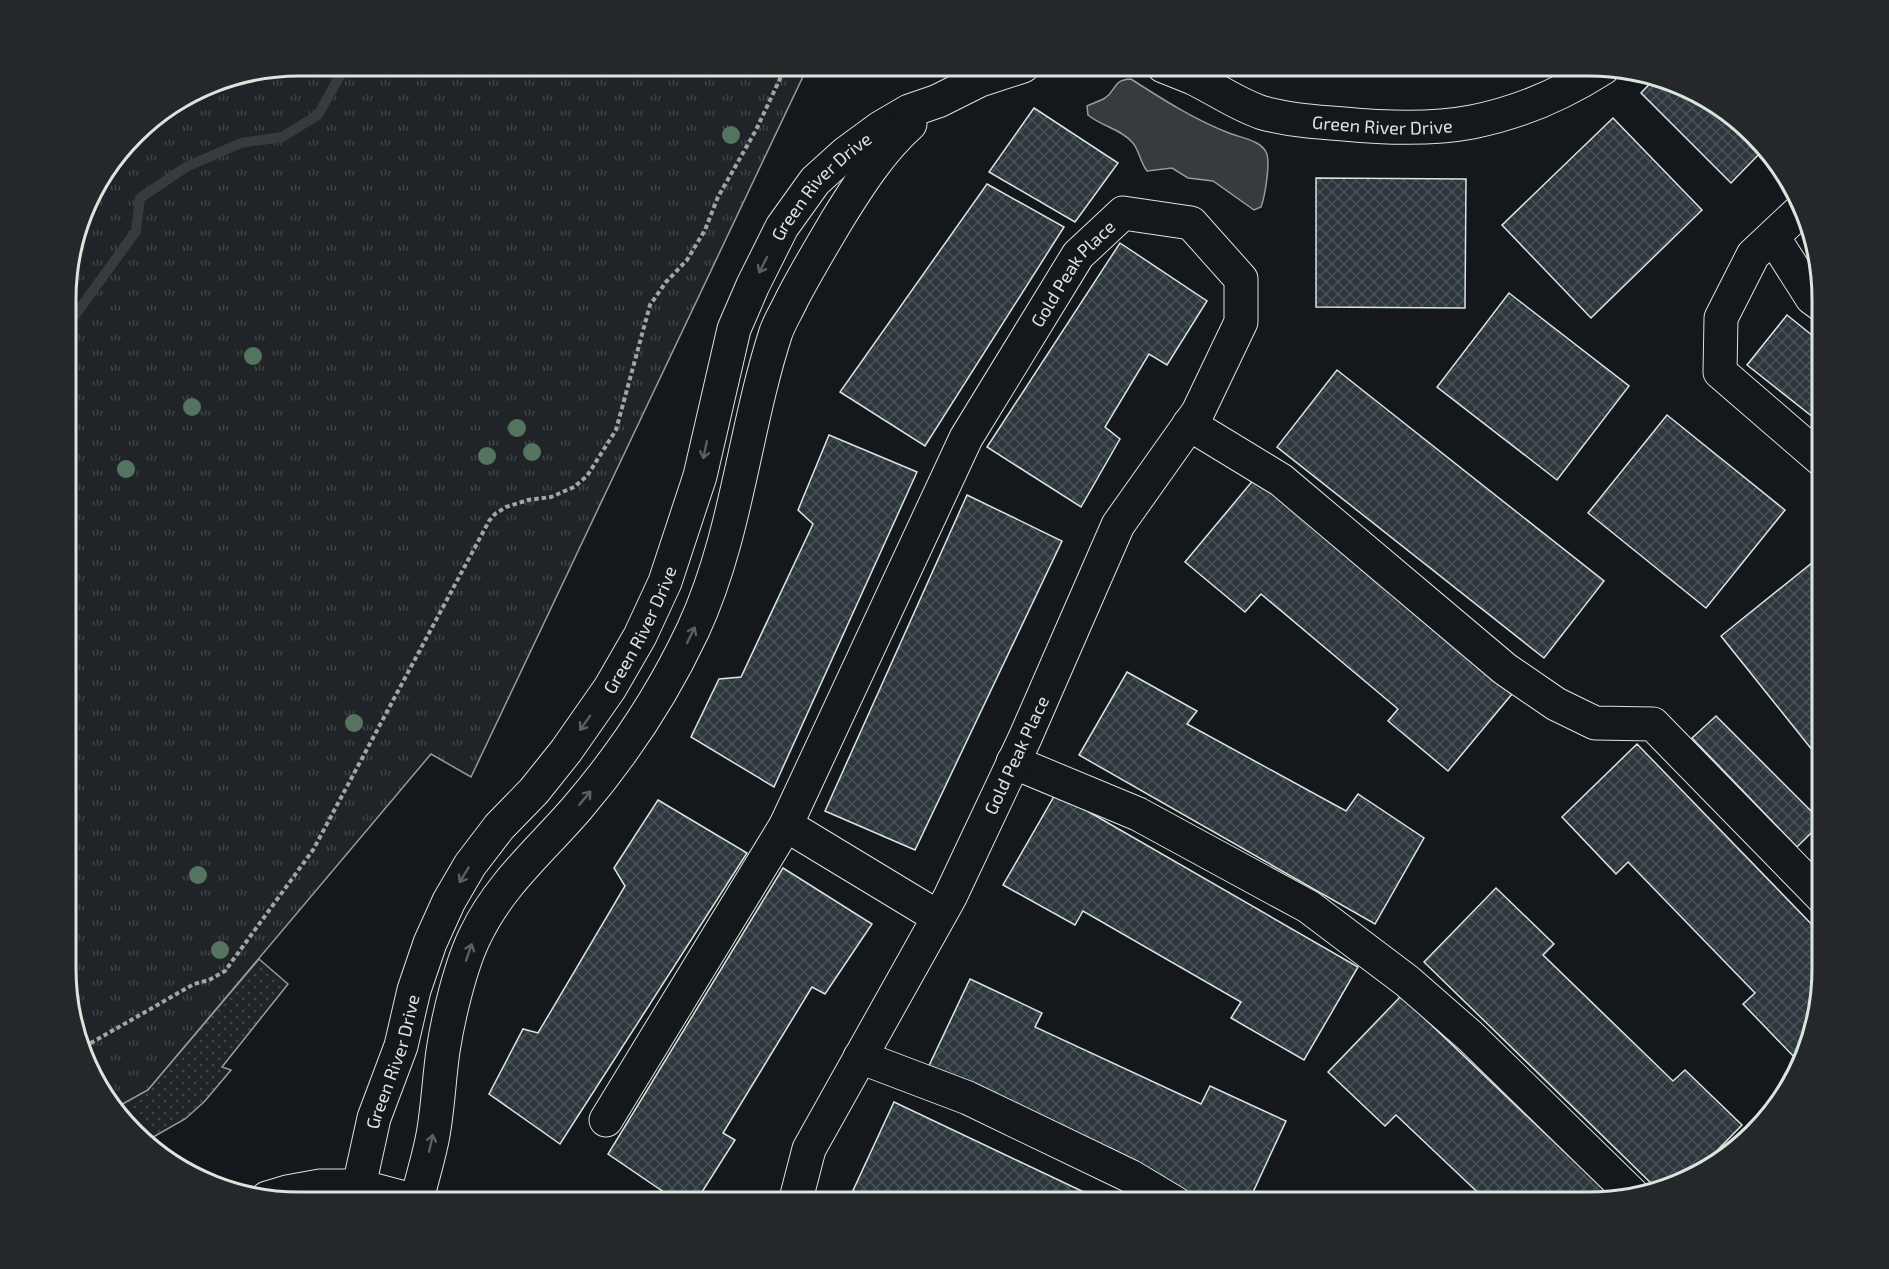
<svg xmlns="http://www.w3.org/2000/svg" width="1889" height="1269" font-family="'Exo 2',sans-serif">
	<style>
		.grass { fill: url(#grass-tufts); stroke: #939e99; stroke-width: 1.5 }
		.park { fill: url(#park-dots); stroke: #939e99; stroke-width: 1.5 }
		.water { fill: #363b3e; stroke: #939e99; stroke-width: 1.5 }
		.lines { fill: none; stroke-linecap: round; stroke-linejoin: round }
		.stream { stroke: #363b3e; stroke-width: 10 }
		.building { fill: url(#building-cross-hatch); stroke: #d8e6dc; stroke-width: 1.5 }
		.minor-casing { stroke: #d8e6dc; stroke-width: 35 }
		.path { stroke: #9da8a2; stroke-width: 4; stroke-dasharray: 4.5 3; stroke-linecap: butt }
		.minor { stroke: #14181c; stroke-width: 33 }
		.tree { fill: #55745f }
		.oneway { stroke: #59605f }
		.labels { text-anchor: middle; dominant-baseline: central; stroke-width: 4.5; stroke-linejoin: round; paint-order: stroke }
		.street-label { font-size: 18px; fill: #d8e6dc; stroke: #14181c }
		.rim { fill: none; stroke: #d8e6dc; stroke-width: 3 }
	</style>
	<defs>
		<pattern id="grass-tufts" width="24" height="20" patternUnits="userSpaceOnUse" patternTransform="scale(1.5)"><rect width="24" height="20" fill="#202428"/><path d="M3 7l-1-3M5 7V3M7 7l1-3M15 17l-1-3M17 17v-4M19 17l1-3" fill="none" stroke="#404447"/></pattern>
		<pattern id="park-dots" width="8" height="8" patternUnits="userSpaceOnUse" patternTransform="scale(1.5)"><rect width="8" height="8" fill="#202428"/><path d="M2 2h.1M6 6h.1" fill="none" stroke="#404447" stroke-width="1.8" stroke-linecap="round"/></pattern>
		<pattern id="building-cross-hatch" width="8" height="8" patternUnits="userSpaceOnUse" patternTransform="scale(1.5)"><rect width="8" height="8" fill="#2c363c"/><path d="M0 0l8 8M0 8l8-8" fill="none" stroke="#4a5358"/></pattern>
	</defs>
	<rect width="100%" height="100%" fill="#14181c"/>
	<polygon class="grass" points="300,66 808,66 471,777 431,754 148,1090 117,1108 97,1086 68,999 68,270 90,196 145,124 211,84"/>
	<polygon class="park" points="259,959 288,984 222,1067 231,1070 204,1102 185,1119 148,1140 117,1107 148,1090"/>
	<path class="water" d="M 1131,79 C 1162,99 1195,120 1229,133 C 1241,138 1260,140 1266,152 C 1271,161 1265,196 1261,207 L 1254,210 L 1213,181 L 1188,178 L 1172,168 L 1147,171 C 1140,162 1139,149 1132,142 C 1121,129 1101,126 1088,115 L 1087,106 C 1093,103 1100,101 1105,98 C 1117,90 1112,80 1131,79 Z"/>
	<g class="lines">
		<polyline class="stream" points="68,325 136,231 140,198 186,167 241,143 282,137 318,115 343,70 348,66"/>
	</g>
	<g class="building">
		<polygon points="1369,66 1407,66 1370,73"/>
		<polygon points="1656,77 1664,78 1719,106 1762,151 1731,183 1641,93"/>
		<polygon points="1034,108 1118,163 1075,222 989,172"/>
		<polygon points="1613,118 1702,210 1591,318 1502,225"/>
		<polygon points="1316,178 1466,179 1465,308 1316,307"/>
		<polygon points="987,184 1064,227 925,446 840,392"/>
		<polygon points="1120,243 1207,301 1167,365 1149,354 1105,427 1120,439 1081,507 987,447"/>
		<polygon points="1509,293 1629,386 1557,480 1437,387"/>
		<polygon points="1787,315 1823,344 1823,425 1747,365"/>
		<polygon points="1337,370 1604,581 1544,658 1277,447"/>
		<polygon points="1667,415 1785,510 1706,608 1588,513"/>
		<polygon points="829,435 917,472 774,787 691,737 719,679 741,677 813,524 798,510"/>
		<polygon points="1255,478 1512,694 1448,771 1388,721 1398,709 1261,594 1245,612 1185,562"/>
		<polygon points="967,495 1062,541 915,850 825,811"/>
		<polygon points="1823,554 1823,752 1817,756 1721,636"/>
		<polygon points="1127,672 1197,711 1187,724 1346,811 1358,794 1424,838 1375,924 1079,755"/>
		<polygon points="1716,716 1822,822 1797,847 1692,738"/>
		<polygon points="1637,744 1823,936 1823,984 1811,1044 1805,1056 1799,1062 1743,1004 1755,993 1628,862 1616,874 1562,817"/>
		<polygon points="1056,793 1358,967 1304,1060 1231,1018 1241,1002 1083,911 1075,925 1003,885"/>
		<polygon points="658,800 747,853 560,1144 489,1094 523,1029 538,1033 625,886 614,868"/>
		<polygon points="783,868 872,924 825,994 812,987 723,1133 735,1140 695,1203 680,1203 608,1154"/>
		<polygon points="1496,888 1554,944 1543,955 1673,1081 1685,1070 1742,1125 1692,1176 1655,1187 1424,962"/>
		<polygon points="970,979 1042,1013 1035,1027 1201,1104 1210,1086 1286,1121 1248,1203 1206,1203 926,1072"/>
		<polygon points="1401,996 1614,1199 1604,1203 1489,1203 1396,1115 1385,1126 1328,1072"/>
		<polygon points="894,1102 1107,1203 861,1203 850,1197"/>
	</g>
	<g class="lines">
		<defs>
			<g id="minor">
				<path id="s1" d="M 1163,66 C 1173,70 1183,74 1193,78 C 1216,89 1238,105 1263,113 C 1289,120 1316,122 1344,124 C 1386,128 1430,130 1472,122 C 1518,113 1564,93 1603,68"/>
				<polyline points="1800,211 1753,255 1721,318 1720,372 1823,461"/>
				<polyline points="1773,237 1812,298 1823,306"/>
				<polyline points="1189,424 1281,480 1505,669 1556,704 1595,723 1653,724 1823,898"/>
				<polyline points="1013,762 1138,814 1309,907 1407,981 1470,1036 1632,1194"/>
				<polyline points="786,825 938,917"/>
				<polyline points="860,1057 968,1098 1130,1176 1175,1203"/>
				<path id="s2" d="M 606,1120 L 786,825 L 966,438 L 1078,255 L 1123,213 L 1191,223 L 1241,279 L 1241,322 L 1198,412 L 1118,525 L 1025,738 L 950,897 L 809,1149 L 795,1203"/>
				<path id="s3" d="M 359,1186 L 374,1118 L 401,1046 L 414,990 L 430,943 L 449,901 L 470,865 L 499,827 L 534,791 L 566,751 L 610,688 L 640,636 L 665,582 L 700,476 L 734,329 L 753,285 L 782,227 L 815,181 L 846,153 L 880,128 L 909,111 L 938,101 L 980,80 L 1023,66"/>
				<polyline points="267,1198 287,1192 320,1186 359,1186 423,1203"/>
				<path d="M 417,1200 C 422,1178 429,1157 433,1135 C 438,1107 439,1079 443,1051 C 448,1018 461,963 476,934 C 500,884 542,849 578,807 C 624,753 663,694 693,630 C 737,535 744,430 776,332 C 780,321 787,310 792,299 C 806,272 821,247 837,220 C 858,186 880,151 910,124"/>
			</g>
		</defs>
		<use href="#minor" class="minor-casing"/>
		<polyline class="path" points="84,1047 194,984 209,980 225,971 313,850 489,521 495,514 506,507 528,500 551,497 574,487 587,476 616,430 650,305 666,282 687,260 705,230 718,197 756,130 786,66"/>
		<use href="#minor" class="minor"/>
	</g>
	<g class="tree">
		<circle cx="731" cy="135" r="9"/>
		<circle cx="253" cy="356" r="9"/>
		<circle cx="192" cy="407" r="9"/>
		<circle cx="517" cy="428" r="9"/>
		<circle cx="532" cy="452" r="9"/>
		<circle cx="487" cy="456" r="9"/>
		<circle cx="126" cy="469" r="9"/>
		<circle cx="354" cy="723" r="9"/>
		<circle cx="198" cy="875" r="9"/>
		<circle cx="220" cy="950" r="9"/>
	</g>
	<defs><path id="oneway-shaft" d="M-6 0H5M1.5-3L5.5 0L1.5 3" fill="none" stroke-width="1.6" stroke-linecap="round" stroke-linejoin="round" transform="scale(1.5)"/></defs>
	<g class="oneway">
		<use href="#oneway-shaft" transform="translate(763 265) rotate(117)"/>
		<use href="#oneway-shaft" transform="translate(705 450) rotate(102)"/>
		<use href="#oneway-shaft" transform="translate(691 635) rotate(-64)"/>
		<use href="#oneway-shaft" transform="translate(585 723) rotate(125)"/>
		<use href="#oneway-shaft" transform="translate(585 798) rotate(-50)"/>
		<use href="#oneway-shaft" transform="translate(464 875) rotate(121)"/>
		<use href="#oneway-shaft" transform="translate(469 952) rotate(-71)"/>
		<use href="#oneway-shaft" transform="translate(431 1143) rotate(-77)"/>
	</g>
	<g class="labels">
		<g class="street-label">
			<text stroke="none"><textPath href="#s1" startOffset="231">Green River Drive</textPath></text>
			<text stroke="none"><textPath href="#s3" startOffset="1119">Green River Drive</textPath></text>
			<text stroke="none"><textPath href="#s2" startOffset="969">Gold Peak Place</textPath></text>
			<text stroke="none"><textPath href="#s3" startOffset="633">Green River Drive</textPath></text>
			<text transform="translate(1016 755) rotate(-65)">Gold Peak Place</text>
			<text stroke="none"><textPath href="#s3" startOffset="129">Green River Drive</textPath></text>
		</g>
	</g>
	<path d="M0 0H1889V1269H0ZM299 76H1589A223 223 0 0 1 1812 299V969A223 223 0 0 1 1589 1192H299A223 223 0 0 1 76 969V299A223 223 0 0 1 299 76Z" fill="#24282b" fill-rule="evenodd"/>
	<path class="rim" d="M299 76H1589A223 223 0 0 1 1812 299V969A223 223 0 0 1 1589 1192H299A223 223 0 0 1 76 969V299A223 223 0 0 1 299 76Z"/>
</svg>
